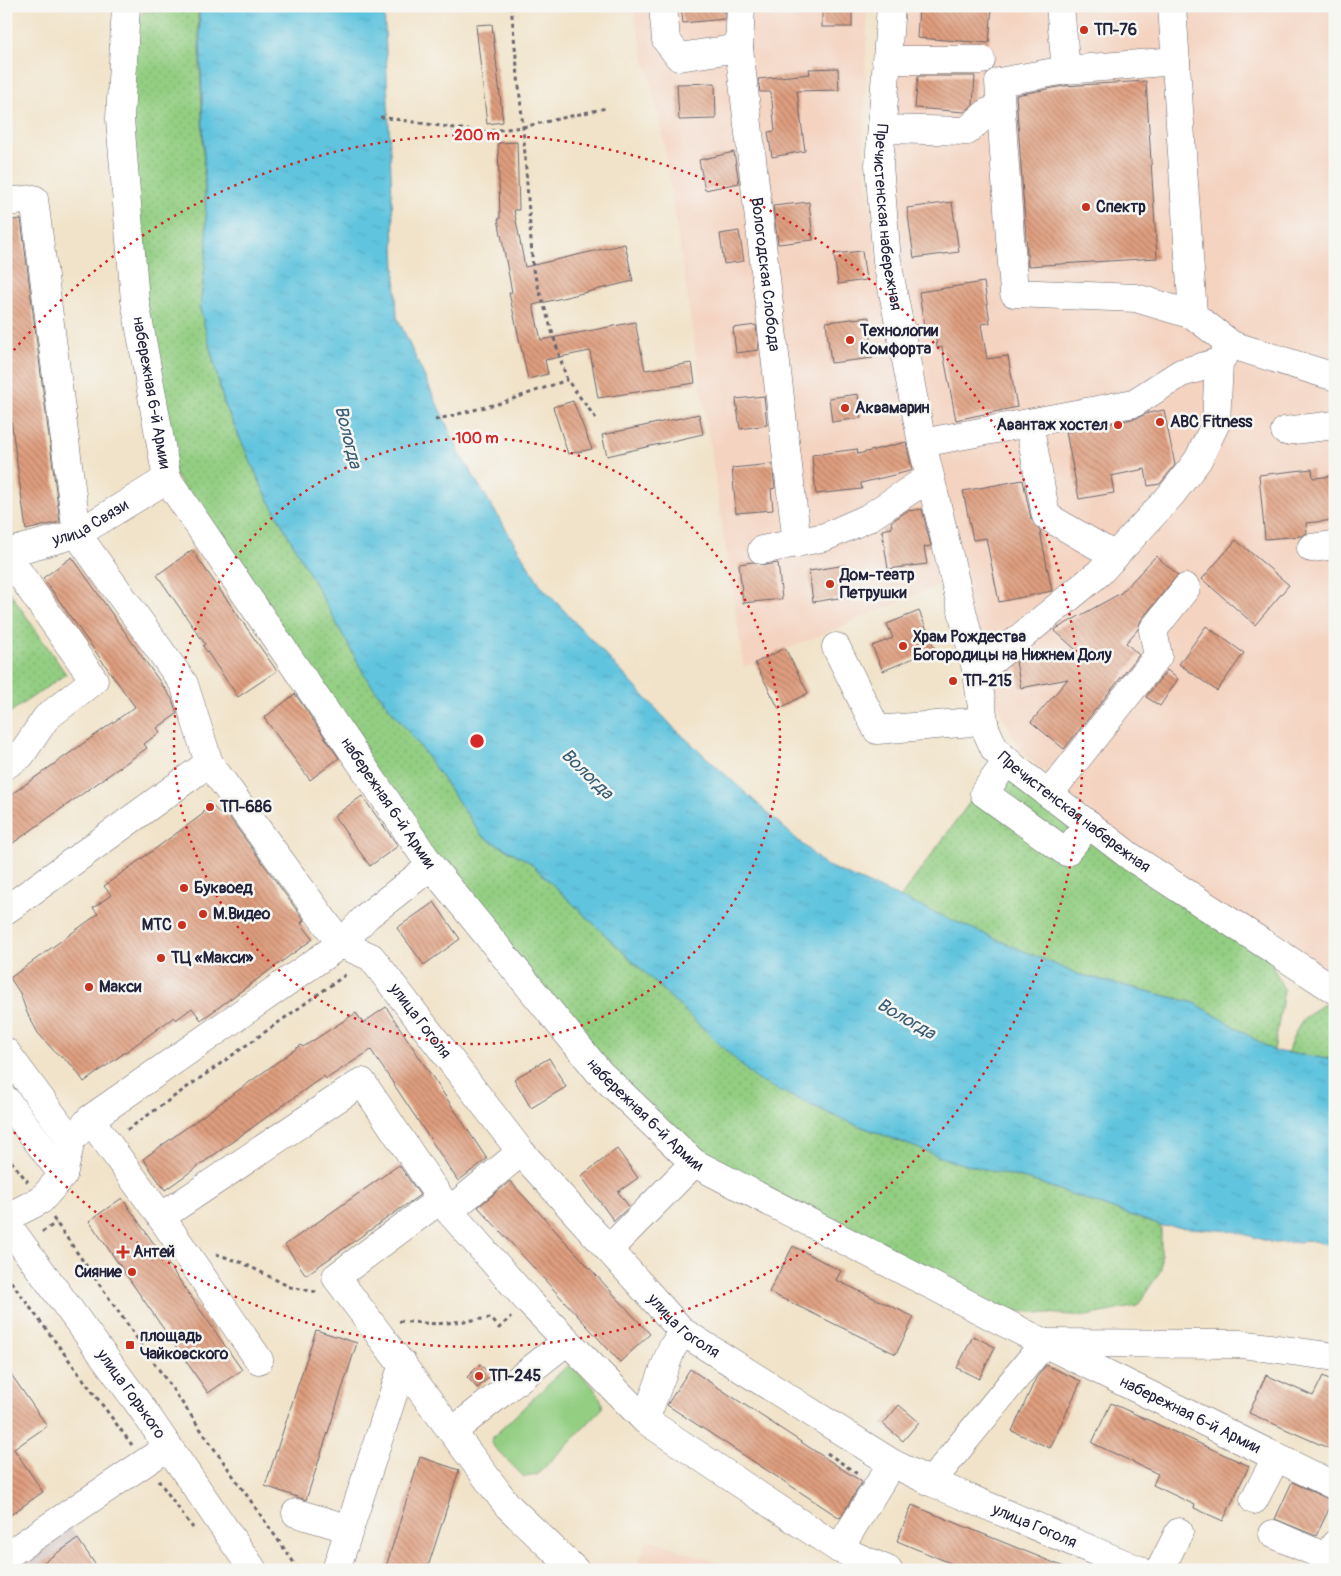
<svg xmlns="http://www.w3.org/2000/svg" width="1341" height="1576" font-family="Pangolin,sans-serif">
	<style>
		.built { fill: #f4d3c0 }
		.industrial { fill: #d0c0bc }
		.green { fill: url(#green-dots); stroke: #5a785e }
		.pitch { fill: #93ce82; stroke: #5a785e }
		.water { fill: url(#water-ripples); stroke: #42738c }
		.building { fill: url(#building-back-hatch) }
		.lines { fill: none; stroke-linecap: round; stroke-linejoin: round }
		.minor-casing { stroke: #6a666d; stroke-width: 29 }
		.path { stroke: #6a666d; stroke-width: 3; stroke-dasharray: 4 4; stroke-linecap: butt }
		.minor { stroke: #fff; stroke-width: 28 }
		.ring { fill: none; stroke: #d62828; stroke-width: 2.5; stroke-dasharray: 2.5 5 }
		.poi-dot { fill: #c8321e; stroke: #f6f6f2; stroke-width: 2 }
		.labels { text-anchor: middle; dominant-baseline: central; stroke-width: 5; stroke-linejoin: round; paint-order: stroke }
		.poi-label { font-size: 16px; font-weight: bold; fill: #22223b; stroke: #f6f6f2; text-anchor: start }
		.street-label { font-size: 16px; fill: #22223b; stroke: #f6f6f2 }
		.water-label { font-size: 18px; font-style: italic; fill: #385b74; stroke: #f6f6f2 }
		.centre { fill: #d62828; stroke: #f6f6f2; stroke-width: 2.5 }
		.ring-label { font-size: 15px; text-anchor: middle; font-weight: bold; fill: #d62828; stroke: #f6f6f2; stroke-width: 5; stroke-linejoin: round; paint-order: stroke }
	</style>
	<defs>
		<pattern id="green-dots" width="8" height="8" patternUnits="userSpaceOnUse" patternTransform="scale(1.25)"><rect width="8" height="8" fill="#93ce82"/><path d="M2 2h.1M6 6h.1" fill="none" stroke="#7eb171" stroke-width="1.8" stroke-linecap="round"/></pattern>
		<pattern id="water-ripples" width="26" height="14" patternUnits="userSpaceOnUse" patternTransform="scale(1.25)"><rect width="26" height="14" fill="#61c4de"/><path d="M2 4q2-2 4 0t4 0M15 11q2-2 4 0t4 0" fill="none" stroke="#54a8bf"/></pattern>
		<pattern id="building-back-hatch" width="6" height="6" patternUnits="userSpaceOnUse" patternTransform="scale(1.25)"><rect width="6" height="6" fill="#df9e7e"/><path d="M-1 5l2 2M0 0l6 6M5-1l2 2" fill="none" stroke="#b48068"/></pattern>
	</defs>
	<rect width="100%" height="100%" fill="#f6f6f2"/>
	<filter id="ink" filterUnits="userSpaceOnUse"><feTurbulence type="fractalNoise" baseFrequency=".02" numOctaves="2"/><feDisplacementMap in="SourceGraphic" scale="10" xChannelSelector="R" yChannelSelector="G"/><feConvolveMatrix kernelMatrix="1 2 1 2 8 2 1 2 1" color-interpolation-filters="sRGB"/></filter>
	<filter id="wash" filterUnits="userSpaceOnUse"><feTurbulence type="fractalNoise" baseFrequency=".0096" numOctaves="4" result="noise"/><feDisplacementMap in="SourceGraphic" scale="20" xChannelSelector="R" yChannelSelector="G"/><feGaussianBlur stdDeviation="1.12" result="paint"/><feColorMatrix in="noise" values="0 0 0 0 0 0 0 0 0 0 0 0 0 0 0 0 0 1.4 0 .05"/><feComposite in="paint" operator="in"/></filter>
	<g filter="url(#wash)">
		<rect width="100%" height="100%" fill="#f1e3c9"/>
		<g class="built">
			<polygon points="632,6 867,6 864,152 877,268 945,583 744,667 661,125"/>
			<polygon points="894,6 1335,6 1335,981 1135,852 1023,753 1003,717 986,675 932,443 899,265 889,148"/>
			<polygon points="647,1539 740,1570 636,1570"/>
		</g>
		<polygon class="industrial" points="69,1525 99,1570 6,1570 6,1569"/>
		<g class="green">
			<polygon points="156,11 198,11 207,249 200,308 224,403 263,489 367,679 422,749 482,836 528,861 757,1080 839,1118 951,1161 1034,1181 1161,1226 1161,1270 1137,1306 1086,1316 1001,1310 700,1155 606,1064 435,862 175,475 143,301 127,119 135,23 143,12"/>
			<polygon points="8,590 66,674 6,715 6,591"/>
			<polygon points="1008,776 1270,960 1284,990 1274,1051 1195,1003 1077,974 900,898 978,791"/>
			<path d="M 1323,1005 L 1335,1006 L 1335,1060 L 1287,1054 C 1294,1033 1302,1014 1323,1005 Z"/>
		</g>
		<path class="pitch" d="M 567,1366 C 578,1368 606,1397 602,1409 L 537,1475 L 524,1477 L 494,1447 L 492,1442 L 493,1437 Z"/>
		<polygon class="water" points="199,6 384,6 397,317 461,456 541,586 674,728 825,865 1077,974 1195,1003 1274,1051 1335,1060 1335,1246 1314,1241 1274,1243 1233,1231 1161,1226 1034,1181 951,1161 839,1118 757,1080 528,861 482,836 422,749 367,679 263,489 224,403 200,308 207,249"/>
		<g id="blocks">
			<g class="building">
				<polygon points="681,6 725,6 725,19 683,23"/>
				<rect x="822" y="6" width="30" height="21"/>
				<polygon points="919,6 992,6 989,43 917,38"/>
				<polygon points="492,24 503,122 487,124 476,25"/>
				<polygon points="838,68 839,90 797,91 805,151 772,157 768,132 775,131 771,92 760,92 758,79 810,74 809,69"/>
				<polygon points="918,76 975,76 973,105 964,112 915,108"/>
				<polygon points="1146,81 1157,258 1028,266 1016,95 1064,86"/>
				<polygon points="715,83 716,119 679,120 677,84"/>
				<polygon points="517,142 519,210 514,210 525,267 625,244 633,281 533,305 541,340 635,322 645,370 692,363 695,383 598,398 590,351 545,360 548,374 528,379 509,293 512,292 498,219 500,219 498,143"/>
				<polygon points="734,152 739,183 705,190 699,160"/>
				<polygon points="809,202 813,240 778,244 773,206"/>
				<polygon points="952,202 959,252 914,258 907,208"/>
				<polygon points="21,219 60,522 26,530 6,382 6,221"/>
				<polygon points="739,231 744,261 724,264 720,234"/>
				<polygon points="862,251 866,280 838,284 834,254"/>
				<polygon points="984,282 990,323 981,324 987,359 1008,356 1017,407 956,420 942,347 937,348 935,332 925,334 919,292"/>
				<polygon points="869,317 873,358 831,363 826,322"/>
				<polygon points="756,325 759,350 736,353 733,328"/>
				<polygon points="858,394 861,418 832,422 829,398"/>
				<polygon points="764,396 767,425 740,429 736,399"/>
				<polygon points="573,401 592,449 568,454 553,407"/>
				<polygon points="1164,410 1175,465 1160,484 1148,486 1145,469 1111,476 1114,493 1079,499 1066,432 1137,418 1148,413"/>
				<polygon points="699,414 703,434 607,456 602,435"/>
				<polygon points="906,442 912,470 910,471 861,483 862,489 816,494 812,455 857,449 858,454"/>
				<polygon points="772,464 775,488 771,489 773,510 736,513 732,468"/>
				<polygon points="1312,469 1313,478 1335,476 1335,520 1306,523 1307,533 1301,536 1265,539 1259,475"/>
				<polygon points="1023,480 1031,519 1040,531 1052,591 999,602 986,538 973,540 963,491"/>
				<polygon points="922,509 931,546 924,547 927,564 888,569 882,530 892,528 891,522 907,511"/>
				<polygon points="1236,540 1289,585 1255,625 1202,579"/>
				<polygon points="192,550 277,671 238,697 203,646 205,644 157,575"/>
				<polygon points="1156,556 1178,575 1141,620 1138,629 1126,643 1139,655 1064,749 1031,722 1068,679 1021,688 1016,662 1076,650 1054,630 1121,593"/>
				<polygon points="72,557 172,699 177,714 157,728 160,732 144,744 147,748 6,848 6,798 135,707 43,578"/>
				<polygon points="753,562 765,565 778,563 782,599 743,603 739,564"/>
				<polygon points="846,565 851,596 813,602 809,571"/>
				<polygon points="919,611 935,649 883,671 872,646 893,638 887,624"/>
				<polygon points="1206,626 1244,653 1217,691 1179,664"/>
				<polygon points="785,648 808,693 779,709 755,663"/>
				<polygon points="1167,670 1178,679 1160,706 1146,697"/>
				<polygon points="295,694 339,758 310,780 264,718"/>
				<polygon points="362,796 398,846 370,866 334,816"/>
				<polygon points="208,801 223,817 227,814 304,920 301,923 313,939 201,1020 192,1008 176,1020 174,1017 84,1082 73,1066 54,1051 38,1033 27,1013 20,993 10,978 98,914 93,908 111,895 104,886 203,814"/>
				<polygon points="434,902 460,939 424,965 397,928"/>
				<polygon points="386,1007 487,1159 458,1181 371,1050 326,1079 324,1076 165,1190 143,1159 301,1045 303,1047 356,1013 363,1023"/>
				<polygon points="549,1058 566,1087 531,1108 514,1079"/>
				<polygon points="617,1149 638,1178 618,1192 629,1207 614,1221 581,1176"/>
				<polygon points="399,1165 420,1195 306,1275 285,1245"/>
				<polygon points="510,1181 650,1334 620,1362 478,1207"/>
				<polygon points="122,1198 242,1370 208,1393 89,1221"/>
				<polygon points="793,1246 841,1271 836,1280 914,1317 896,1354 769,1292"/>
				<polygon points="316,1330 357,1343 306,1500 265,1486"/>
				<polygon points="973,1336 995,1347 979,1379 957,1368"/>
				<polygon points="480,1364 491,1376 477,1388 467,1377"/>
				<polygon points="1046,1365 1081,1381 1050,1448 1012,1431 1036,1378"/>
				<polygon points="6,1367 47,1426 14,1449 43,1492 6,1518"/>
				<polygon points="690,1369 862,1482 840,1518 667,1405"/>
				<polygon points="1266,1375 1313,1396 1323,1376 1335,1382 1335,1451 1249,1413"/>
				<polygon points="1111,1403 1249,1466 1223,1521 1194,1508 1195,1505 1153,1485 1158,1474 1092,1443"/>
				<polygon points="899,1405 919,1422 903,1441 883,1424"/>
				<polygon points="420,1457 459,1470 427,1570 385,1570"/>
				<polygon points="1292,1482 1333,1501 1316,1536 1275,1519"/>
				<polygon points="912,1505 1069,1569 1069,1570 967,1570 897,1541"/>
				<polygon points="78,1539 99,1570 32,1570"/>
			</g>
		</g>
	</g>
	<g filter="url(#ink)">
		<use href="#blocks" fill-opacity="0" stroke="#6a666d" stroke-width="1"/>
		<g class="lines">
			<defs>
				<g id="minor">
					<path id="s1" d="M 126,6 L 120,119 L 135,301 L 167,479 L 431,866 L 599,1072 L 694,1163 L 1044,1343 L 1335,1486"/>
					<polyline points="663,6 666,40 679,57 739,48"/>
					<path id="s2" d="M 741,6 L 739,48 L 797,543"/>
					<path id="s3" d="M 891,6 L 879,165 L 887,261 L 922,443 L 977,673 L 985,728 L 995,750 L 1015,768 L 1131,857 L 1335,990"/>
					<polyline points="1060,6 1066,70"/>
					<polyline points="1172,6 1193,315"/>
					<polyline points="886,60 981,60"/>
					<polyline points="1176,61 1066,70 999,82 1014,293 1136,298 1193,315 1232,345 1335,377"/>
					<polyline points="882,129 967,131 988,112"/>
					<polyline points="6,202 34,199 77,534 184,684 209,763"/>
					<polyline points="1029,423 1046,516 1115,556"/>
					<polyline points="1285,431 1335,425"/>
					<polyline points="922,443 1134,403 1181,373 1219,362 1229,348"/>
					<polyline points="1311,548 1335,545"/>
					<polyline points="762,550 825,537 868,518 930,477"/>
					<path id="s4" d="M 6,553 L 77,534 L 167,479"/>
					<polyline points="6,554 94,680 46,718 21,755 6,765"/>
					<polyline points="836,647 877,730 984,721"/>
					<polyline points="977,673 1099,573 1171,495 1198,460 1216,423 1219,362"/>
					<polyline points="1007,761 984,793 1066,852 1089,824"/>
					<polyline points="1049,794 1158,656 1153,630 1186,588"/>
					<path id="s5" d="M 6,910 L 209,763 L 341,944 L 371,957 L 521,1152 L 683,1332 L 892,1463 L 931,1482 L 1139,1570"/>
					<polyline points="6,1052 71,1140"/>
					<polyline points="6,1100 63,1175"/>
					<polyline points="90,1119 161,1217 362,1082 449,1211 529,1302 645,1420 839,1549 888,1570"/>
					<polyline points="441,1199 336,1277 508,1506 575,1570"/>
					<polyline points="449,1211 521,1152"/>
					<polyline points="161,1217 259,1360"/>
					<polyline points="6,1218 41,1200 63,1175 71,1140 90,1119 341,944 367,916 431,866"/>
					<path id="s6" d="M 6,1223 L 141,1407 L 253,1570"/>
					<polyline points="609,1249 694,1163"/>
					<polyline points="645,1420 672,1348 683,1332"/>
					<polyline points="453,1431 567,1341"/>
					<polyline points="931,1482 1044,1343 1241,1344 1335,1357"/>
					<polyline points="1254,1500 1276,1458"/>
					<polyline points="296,1513 350,1529"/>
					<polyline points="1273,1534 1328,1558 1335,1544"/>
					<polyline points="839,1549 892,1463"/>
					<polyline points="6,1556 168,1447"/>
					<polyline points="336,1570 403,1364"/>
					<polyline points="1160,1570 1179,1532"/>
				</g>
			</defs>
			<use href="#minor" class="minor-casing"/>
			<g class="path">
				<polyline points="511,6 523,127 533,270 567,380 598,421"/>
				<polyline points="380,117 482,132 523,127 606,108"/>
				<polyline points="435,420 501,403 567,380"/>
				<polyline points="127,1130 348,973"/>
				<polyline points="6,1155 28,1182"/>
				<polyline points="53,1218 299,1570"/>
				<polyline points="42,1232 56,1223"/>
				<polyline points="216,1254 243,1263 290,1287 317,1292"/>
				<polyline points="6,1275 132,1445"/>
				<polyline points="399,1321 437,1324 491,1318 499,1328 511,1317"/>
				<polyline points="827,1453 859,1475"/>
				<polyline points="158,1480 193,1528"/>
			</g>
			<use href="#minor" class="minor"/>
		</g>
	</g>
	<g class="ring">
		<circle cx="477" cy="741" r="303"/>
		<path d="M9 356A606 606 0 1 1 9 1126"/>
	</g>
	<g class="poi-dot">
		<circle cx="1084" cy="30" r="5"/>
		<circle cx="1086" cy="207" r="5"/>
		<circle cx="850" cy="340" r="5"/>
		<circle cx="845" cy="408" r="5"/>
		<circle cx="1160" cy="422" r="5"/>
		<circle cx="1118" cy="425" r="5"/>
		<circle cx="830" cy="584" r="5"/>
		<circle cx="903" cy="646" r="5"/>
		<circle cx="953" cy="681" r="5"/>
		<circle cx="210" cy="807" r="5"/>
		<circle cx="184" cy="888" r="5"/>
		<circle cx="203" cy="914" r="5"/>
		<circle cx="182" cy="925" r="5"/>
		<circle cx="161" cy="958" r="5"/>
		<circle cx="89" cy="987" r="5"/>
		<path d="M120.5 1244.5h5v5h5v5h-5v5h-5v-5h-5v-5h5z"/>
		<circle cx="132" cy="1272" r="5"/>
		<rect x="125" y="1340" width="10" height="10" rx="2.5"/>
		<circle cx="479" cy="1376" r="5"/>
	</g>
	<g class="labels">
		<g class="poi-label">
			<text x="1094" y="30">ТП-76</text>
			<text x="1096" y="207">Спектр</text>
			<text x="860" y="331">Технологии<tspan x="860" dy="18">Комфорта</tspan></text>
			<text x="855" y="408">Аквамарин</text>
			<text x="1170" y="422">ABC Fitness</text>
			<text x="1108" y="425" text-anchor="end">Авантаж хостел</text>
			<text x="840" y="575">Дом-театр<tspan x="840" dy="18">Петрушки</tspan></text>
			<text x="913" y="637">Храм Рождества<tspan x="913" dy="18">Богородицы на Нижнем Долу</tspan></text>
			<text x="963" y="681">ТП-215</text>
			<text x="220" y="807">ТП-686</text>
			<text x="194" y="888">Буквоед</text>
			<text x="213" y="914">М.Видео</text>
			<text x="172" y="925" text-anchor="end">МТС</text>
			<text x="171" y="958">ТЦ «Макси»</text>
			<text x="99" y="987">Макси</text>
			<text x="133" y="1252">Антей</text>
			<text x="122" y="1272" text-anchor="end">Сияние</text>
			<text x="140" y="1336">площадь<tspan x="140" dy="18">Чайковского</tspan></text>
			<text x="489" y="1376">ТП-245</text>
		</g>
		<g class="street-label">
			<text stroke="none"><textPath href="#s3" startOffset="212">Пречистенская набережная</textPath></text>
			<text stroke="none"><textPath href="#s2" startOffset="270">Вологодская Слобода</textPath></text>
			<text stroke="none"><textPath href="#s1" startOffset="389">набережная 6-й Армии</textPath></text>
			<text stroke="none"><textPath href="#s4" startOffset="90">улица Связи</textPath></text>
			<text stroke="none"><textPath href="#s1" startOffset="869">набережная 6-й Армии</textPath></text>
			<text stroke="none"><textPath href="#s3" startOffset="858">Пречистенская набережная</textPath></text>
			<text stroke="none"><textPath href="#s5" startOffset="588">улица Гоголя</textPath></text>
			<text stroke="none"><textPath href="#s1" startOffset="1274">набережная 6-й Армии</textPath></text>
			<text stroke="none"><textPath href="#s5" startOffset="992">улица Гоголя</textPath></text>
			<text stroke="none"><textPath href="#s6" startOffset="212">улица Горького</textPath></text>
			<text stroke="none"><textPath href="#s1" startOffset="1899">набережная 6-й Армии</textPath></text>
			<text stroke="none"><textPath href="#s5" startOffset="1398">улица Гоголя</textPath></text>
		</g>
		<g class="water-label">
			<text transform="translate(348 437) rotate(76)">Вологда</text>
			<text transform="translate(587 774) rotate(44)">Вологда</text>
			<text transform="translate(906 1019) rotate(30)">Вологда</text>
		</g>
	</g>
	<circle cx="477" cy="741" r="8" class="centre"/>
	<g class="ring-label">
		<text x="477" y="140">200 m</text>
		<text x="477" y="443">100 m</text>
	</g>
	<rect width="1341" height="1576" fill="none" stroke="#f6f6f2" stroke-width="25"/>
</svg>
